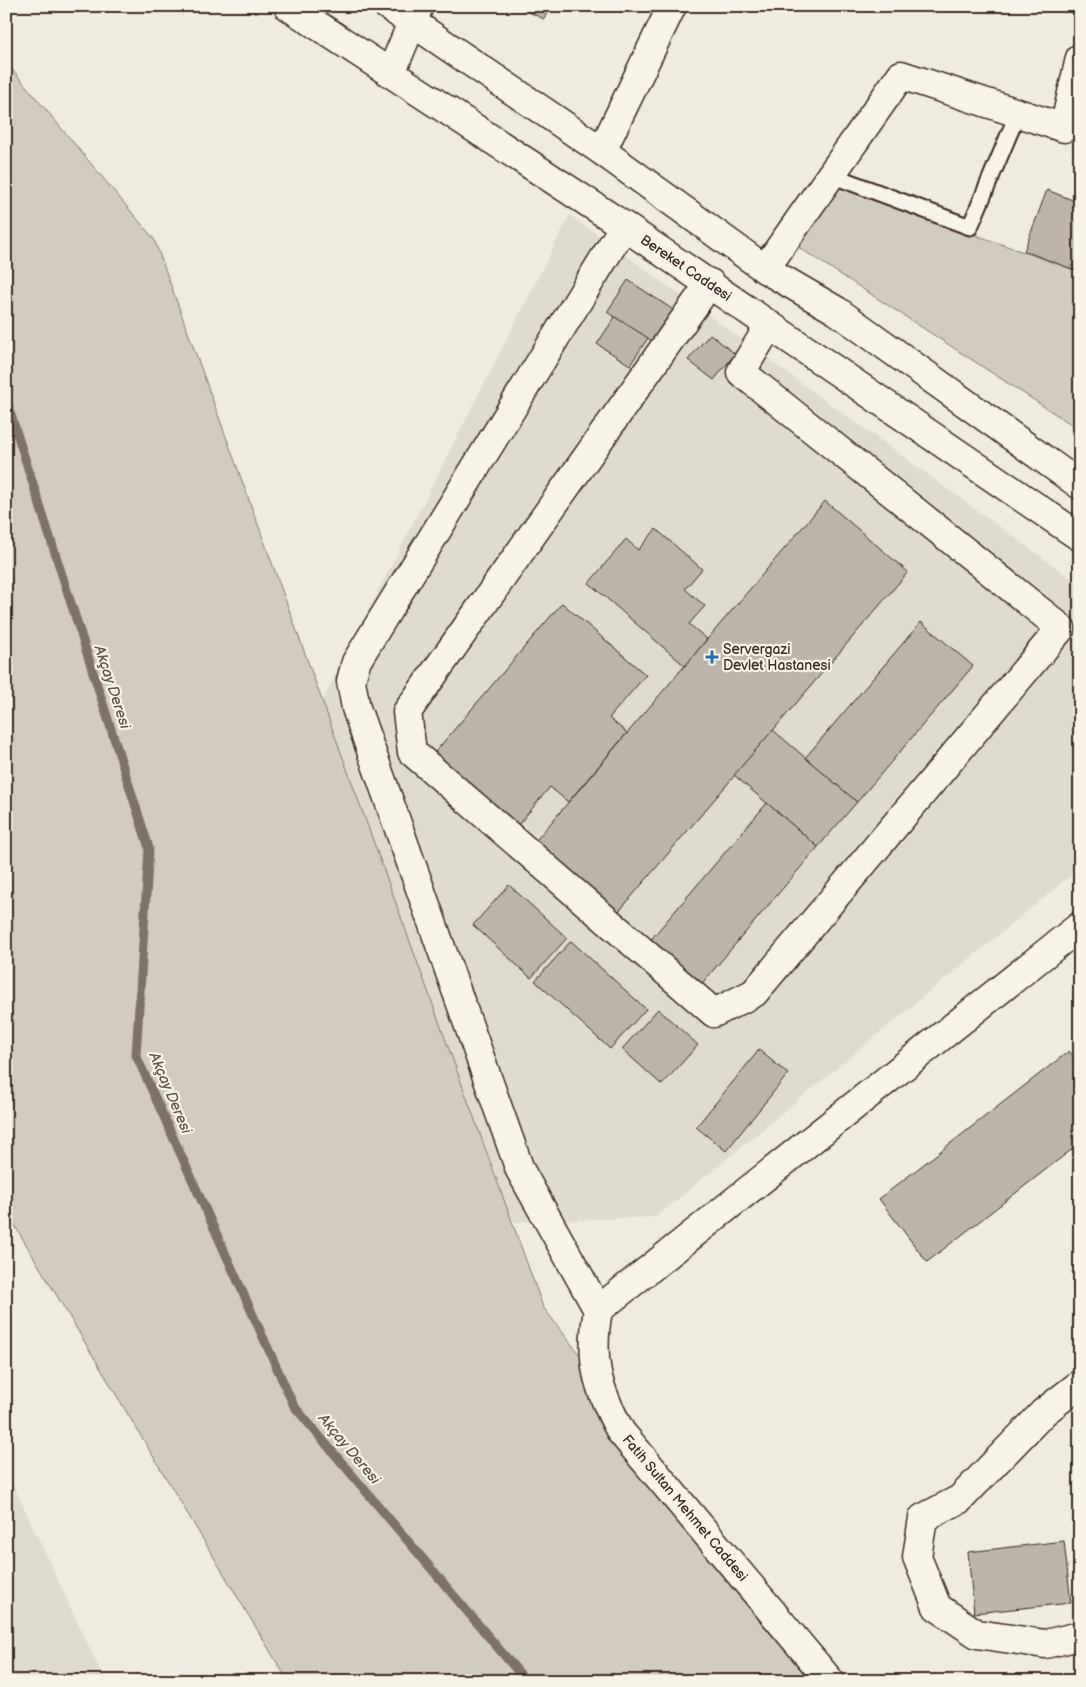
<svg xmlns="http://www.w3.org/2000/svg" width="1086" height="1687" font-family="'Balsamiq Sans',sans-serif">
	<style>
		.built { fill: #e0dbd0 }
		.green { fill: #d1cbc0; stroke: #867a6f }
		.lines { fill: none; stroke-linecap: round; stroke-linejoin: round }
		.stream { stroke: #7e7266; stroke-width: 9 }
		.building { fill: #bdb5aa; stroke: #3b2a1e }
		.service-casing { stroke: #3b2a1e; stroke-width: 19 }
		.minor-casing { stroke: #3b2a1e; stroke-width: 31 }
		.tertiary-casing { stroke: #3b2a1e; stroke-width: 31 }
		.service { stroke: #f7f3e8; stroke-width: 15 }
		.minor { stroke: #f7f3e8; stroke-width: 28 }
		.tertiary { stroke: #f7f3e8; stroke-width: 28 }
		.poi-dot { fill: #1f6fb2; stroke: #f7f3e8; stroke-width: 2 }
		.labels { text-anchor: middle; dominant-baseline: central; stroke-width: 4.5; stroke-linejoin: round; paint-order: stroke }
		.street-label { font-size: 14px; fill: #3b2a1e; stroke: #f7f3e8 }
		.poi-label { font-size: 14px; fill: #3b2a1e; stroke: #f7f3e8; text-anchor: start }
		.water-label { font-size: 15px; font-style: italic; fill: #625448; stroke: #f7f3e8 }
	</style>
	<rect width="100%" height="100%" fill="#efebe0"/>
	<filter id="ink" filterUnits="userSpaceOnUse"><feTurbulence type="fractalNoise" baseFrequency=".02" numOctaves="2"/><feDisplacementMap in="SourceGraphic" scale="10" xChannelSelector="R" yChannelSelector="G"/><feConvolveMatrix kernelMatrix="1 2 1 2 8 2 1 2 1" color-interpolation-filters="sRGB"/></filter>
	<g filter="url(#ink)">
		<g class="built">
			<polygon points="570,215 1080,585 1080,868 656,1217 511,1222 308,729"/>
			<polygon points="6,1469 105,1681 6,1681"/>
		</g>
		<g class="green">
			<polygon points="6,62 154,239 543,1307 830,1681 288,1681 6,1211"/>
			<polygon points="835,185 1080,272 1080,430 792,243"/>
		</g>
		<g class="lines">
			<polyline class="stream" points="6,399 149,848 136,1055 294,1406 526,1681"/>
		</g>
		<g class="building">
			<polygon points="516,6 550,6 544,19"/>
			<polygon points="1047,190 1080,203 1080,272 1024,251"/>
			<polygon points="628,280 675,311 655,343 607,312"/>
			<polygon points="615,317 648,338 630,365 597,344"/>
			<polygon points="710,334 735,354 714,380 688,360"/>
			<polygon points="825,501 908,572 615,916 532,845"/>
			<polygon points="656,529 702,569 685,589 705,606 689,624 707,639 685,666 589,583 626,539 638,550"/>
			<polygon points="562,603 646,675 609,718 627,733 568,802 550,787 514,830 430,758"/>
			<polygon points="921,622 973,666 857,802 805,758"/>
			<polygon points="773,730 857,802 818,847 734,775"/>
			<polygon points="767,803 818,847 698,988 647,944"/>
			<polygon points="509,885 567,938 531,978 473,925"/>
			<polygon points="571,941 646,1009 610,1049 535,981"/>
			<polygon points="658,1009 698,1045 662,1085 622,1049"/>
			<polygon points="759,1050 788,1074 726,1151 696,1127"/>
			<polygon points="1069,1051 1080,1065 1080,1143 927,1262 879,1199"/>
			<polygon points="1064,1541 1071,1603 974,1613 968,1552"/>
		</g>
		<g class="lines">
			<defs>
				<polyline id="service" points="831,175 970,227 1018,113"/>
				<g id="minor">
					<polyline points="391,73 419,6"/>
					<polyline points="602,151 672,6"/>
					<polyline points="624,226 356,662 351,681 356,708 520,1170 598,1310 1080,926"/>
					<polyline points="765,269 901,75 1064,128 1080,58"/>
					<polyline points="710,283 407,712 412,752 714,1013 754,993 1061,628 741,372 769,326"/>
					<path d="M 598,1310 C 589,1360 597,1388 621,1432 L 830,1681"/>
					<polyline points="1080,1384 1044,1412 960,1499 923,1518 917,1557 937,1607 977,1634 1045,1644 1080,1636"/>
				</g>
				<g id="tertiary">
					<polyline points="288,6 624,226 1080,537"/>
					<polyline points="388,6 602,151 765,269 837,311 1080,485"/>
				</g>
			</defs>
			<use href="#service" class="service-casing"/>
			<use href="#minor" class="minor-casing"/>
			<use href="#tertiary" class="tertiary-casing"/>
			<use href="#service" class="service"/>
			<use href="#minor" class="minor"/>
			<use href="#tertiary" class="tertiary"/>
		</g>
	</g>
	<path class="poi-dot" d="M709.5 649.5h5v5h5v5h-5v5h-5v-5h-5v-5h5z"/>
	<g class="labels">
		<g class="street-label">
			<text transform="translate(686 268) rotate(34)">Bereket Caddesi</text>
			<text transform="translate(685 1508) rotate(50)">Fatih Sultan Mehmet Caddesi</text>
		</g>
		<g class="poi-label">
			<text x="723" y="649">Servergazi<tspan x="723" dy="16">Devlet Hastanesi</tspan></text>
		</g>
		<g class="water-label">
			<text transform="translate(112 687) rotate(72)">Akçay Deresi</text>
			<text transform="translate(170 1093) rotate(67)">Akçay Deresi</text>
			<text transform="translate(349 1449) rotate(50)">Akçay Deresi</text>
		</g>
	</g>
	<rect width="1086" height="1687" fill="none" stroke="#f7f3e8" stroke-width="25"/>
	<rect x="12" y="12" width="1061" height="1662" fill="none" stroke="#3b2a1e" stroke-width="2" filter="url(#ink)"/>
</svg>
